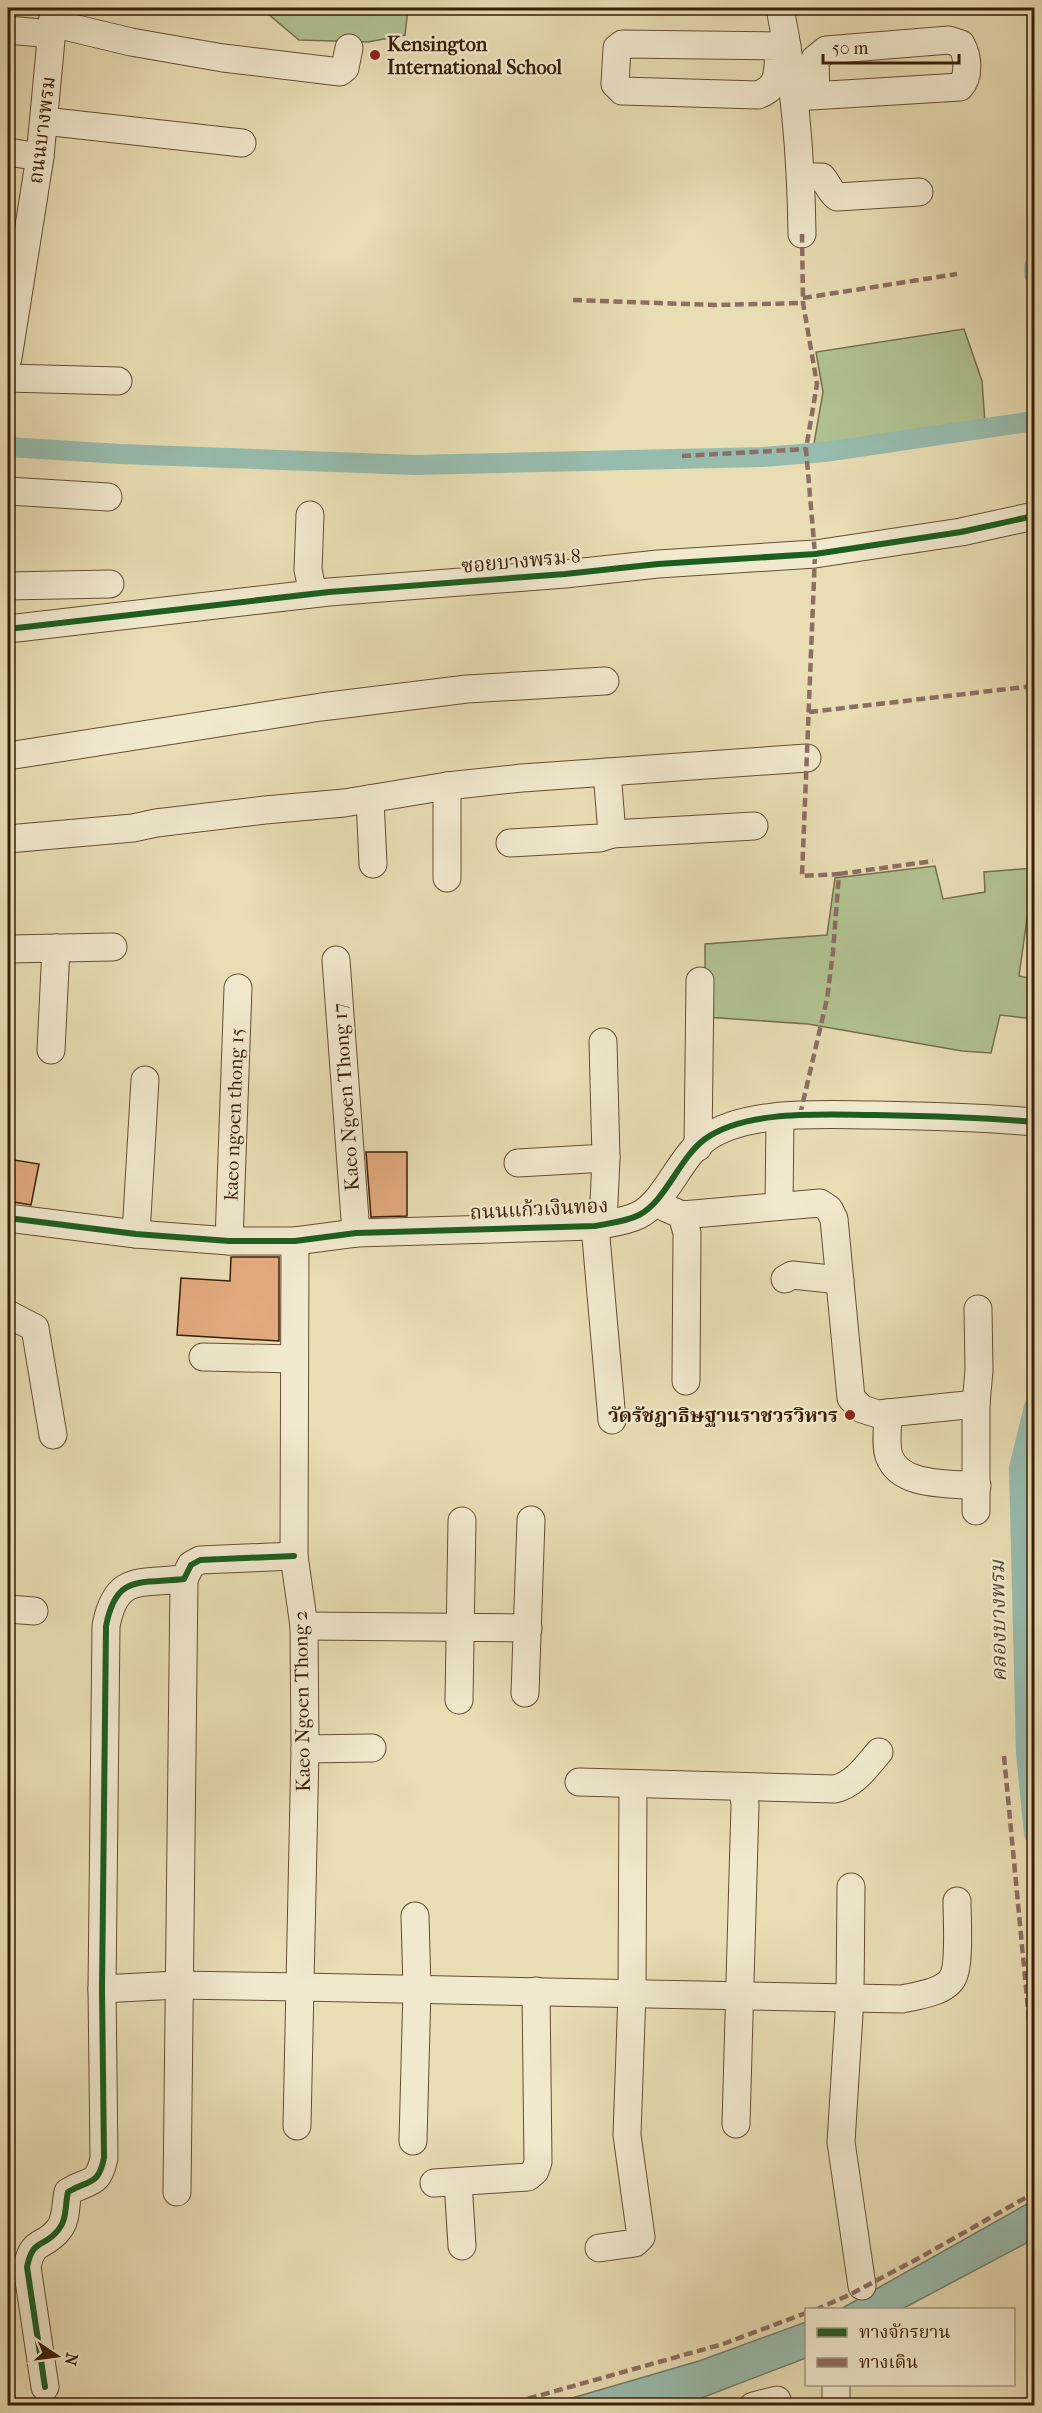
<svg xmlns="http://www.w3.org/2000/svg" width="1042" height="2413" font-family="'IM FELL French Canon','Noto Serif Thai',serif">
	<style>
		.green { fill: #b1c291; stroke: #75704c; stroke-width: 1.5 }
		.water { fill: #97bcae; stroke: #717d6b; stroke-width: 1.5 }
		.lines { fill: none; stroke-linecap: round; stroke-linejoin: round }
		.canal { stroke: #97bcae; stroke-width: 20 }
		.building { fill: #e2aa7e; stroke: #391e06; stroke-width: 1.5 }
		.minor-casing { stroke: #654e32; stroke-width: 29 }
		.minor { stroke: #f1e9ce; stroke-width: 27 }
		.quiet { stroke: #8d6e63; stroke-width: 4.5; stroke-dasharray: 9 4.5; stroke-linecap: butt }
		.cycleway-casing { stroke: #f1e9ce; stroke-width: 10 }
		.cycleway { stroke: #1b5e20; stroke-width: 6 }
		.poi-dot { fill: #8f2418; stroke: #f1e9ce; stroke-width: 2 }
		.labels { text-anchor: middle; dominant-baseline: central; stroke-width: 4.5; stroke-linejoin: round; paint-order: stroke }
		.poi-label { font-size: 20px; font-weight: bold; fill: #391e06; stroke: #f1e9ce; text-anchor: start }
		.street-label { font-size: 20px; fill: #391e06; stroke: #f1e9ce }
		.water-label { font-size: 21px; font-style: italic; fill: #554d38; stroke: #f1e9ce }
	</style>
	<rect width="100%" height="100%" fill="#e9ddb4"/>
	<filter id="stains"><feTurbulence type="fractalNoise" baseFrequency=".00333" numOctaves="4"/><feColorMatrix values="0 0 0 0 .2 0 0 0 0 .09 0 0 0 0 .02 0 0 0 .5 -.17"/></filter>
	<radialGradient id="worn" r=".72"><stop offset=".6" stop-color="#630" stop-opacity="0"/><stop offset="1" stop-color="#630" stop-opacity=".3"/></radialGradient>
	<g class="green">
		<polygon points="261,8 408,8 405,35 368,42 299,40"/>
		<polygon points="964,329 982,381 985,423 813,449 823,392 816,352"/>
		<polygon points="935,866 943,899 985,892 984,872 1034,868 1019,976 1034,979 1034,1019 1000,1015 991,1053 962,1051 808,1024 705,1017 705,944 827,935 835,878"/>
	</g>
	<g class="water">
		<polygon points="1034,2200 1034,2239 902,2309 839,2310"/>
		<polygon points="806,2322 806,2358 683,2405 548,2405 699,2361"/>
	</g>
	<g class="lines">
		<g class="canal">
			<polyline points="1034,266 1034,274"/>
			<polyline points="8,447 120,454 415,465 762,457 825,452 1034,421"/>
			<polyline points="1034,1407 1019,1468 1026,1753 1034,1834"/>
		</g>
	</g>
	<g class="building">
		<polygon points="366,1152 407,1152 407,1216 371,1217"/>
		<polygon points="8,1159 39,1164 31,1205 8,1201"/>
		<polygon points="231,1257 279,1257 279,1341 177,1335 181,1278 230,1281"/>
	</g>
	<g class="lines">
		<defs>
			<g id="minor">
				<path d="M 780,8 C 795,83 801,157 802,234"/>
				<polyline points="52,23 131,42 223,58 340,72 345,68 349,48"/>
				<polyline points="8,30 52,34"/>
				<path d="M 779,46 C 777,69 782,86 758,95 L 622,91 L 615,84 L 617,48 L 622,44 L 787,46"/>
				<path d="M 795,97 L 960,87 C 970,76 968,56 961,44 L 949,40 L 826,50 L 815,59 L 816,95"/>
				<polyline points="44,121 242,143"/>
				<polyline points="8,152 40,157"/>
				<path d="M 801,177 L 822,177 C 828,184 830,192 837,197 L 919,192"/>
				<polyline points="8,358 40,157 54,8"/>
				<polyline points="8,378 118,381"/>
				<polyline points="8,491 108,497"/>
				<polyline points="310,515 308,570 313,593"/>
				<polyline points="8,586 110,584"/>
				<polyline points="8,629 329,592 565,574 658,564 815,554 961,532 1034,516"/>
				<polyline points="8,756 321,707 467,689 605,681"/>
				<polyline points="370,799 373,864"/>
				<polyline points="612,834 754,826"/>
				<polyline points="8,839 133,828 156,823 265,810 344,803 447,786 522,778 807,758"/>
				<polyline points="510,843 600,838 612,834 607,772"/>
				<polyline points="447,878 447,786"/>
				<polyline points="8,949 113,947"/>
				<polyline points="336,960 356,1233"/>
				<polyline points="51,1050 56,948"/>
				<polyline points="698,1147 700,981"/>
				<polyline points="518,1163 606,1158"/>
				<polyline points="779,1206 780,1117"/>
				<polyline points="666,1208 682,1215 687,1233 686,1381"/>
				<polyline points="682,1215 820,1203 829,1209 834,1219 851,1398 862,1409 878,1414 976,1404 979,1370 978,1309"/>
				<path d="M 8,1218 L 136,1234 L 229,1241 L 295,1241 L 356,1233 L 595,1226 C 609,1223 625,1222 639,1215 C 666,1201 679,1158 705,1139 C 746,1109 825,1115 875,1115 C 928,1116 981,1117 1034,1122"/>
				<polyline points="603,1224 606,1158 603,1042"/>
				<polyline points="595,1226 612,1420"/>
				<polyline points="136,1234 145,1080"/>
				<polyline points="229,1241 238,988"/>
				<polyline points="295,1241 294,1556 304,1626 305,1749 297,2126"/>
				<polyline points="785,1279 792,1275 840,1280"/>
				<polyline points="8,1314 35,1328 53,1435"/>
				<polyline points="203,1357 294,1359"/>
				<polyline points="976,1404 976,1511"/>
				<path d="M 888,1413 C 888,1426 885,1444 889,1456 C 900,1487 948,1483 977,1486"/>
				<polyline points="8,1609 34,1611"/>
				<polyline points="304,1626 528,1628"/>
				<polyline points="525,1693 531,1520"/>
				<polyline points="459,1700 462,1521"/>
				<polyline points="305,1749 372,1748"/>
				<path d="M 579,1782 L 835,1789 C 855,1784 866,1767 879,1752"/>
				<polyline points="851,1887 850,1998 841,2142 862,2286"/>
				<path d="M 102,1989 L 177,1985 L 300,1987 L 902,1999 C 917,1996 946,1992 953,1977 C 960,1964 957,1918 957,1901"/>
				<polyline points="736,2124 745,1805 743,1787"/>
				<polyline points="413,2141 417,1989 415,1916"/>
				<polyline points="458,2182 462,2246"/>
				<polyline points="434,2183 528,2177 535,2171 538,2162 536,1991"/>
				<polyline points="177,2192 184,1579"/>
				<polyline points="599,2248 635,2243 641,2237 627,2135 632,1993 633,1784"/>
				<path d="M 45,2387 L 27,2267 C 33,2237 44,2249 59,2229 C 67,2219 65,2205 68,2192 C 89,2179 98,2187 104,2158 L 102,1989 L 106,1626 C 116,1574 139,1584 184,1579 L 191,1565 L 200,1560 L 294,1556"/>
				<polyline points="753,2406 777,2400 778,2406"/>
				<polyline points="836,2406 836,2384"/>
			</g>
		</defs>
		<use href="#minor" class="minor-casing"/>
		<use href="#minor" class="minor"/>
		<g class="quiet">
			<polyline points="803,298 957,274"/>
			<polyline points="573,300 715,305 803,303"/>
			<polyline points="682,456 806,449"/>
			<polyline points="809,712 1034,686"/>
			<polyline points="839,874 933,861"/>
			<polyline points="800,1115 827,999 833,952 839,874 802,876 815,554 806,449 817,384 803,303 802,234"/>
			<polyline points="1004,1756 1034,2072"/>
			<polyline points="815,2310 849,2295 919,2258 1034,2193"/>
			<polyline points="502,2406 723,2344 806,2313"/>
		</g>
		<defs>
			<g id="cycleway">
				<polyline points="8,629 329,592 565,574 658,564 815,554 961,532 1034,516"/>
				<path d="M 8,1218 L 136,1234 L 229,1241 L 295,1241 L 356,1233 L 595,1226 C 609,1223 625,1222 639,1215 C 666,1201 679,1158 705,1139 C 746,1109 825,1115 875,1115 C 928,1116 981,1117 1034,1122"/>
				<path d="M 45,2387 L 27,2267 C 33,2237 44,2249 59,2229 C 67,2219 65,2205 68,2192 C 89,2179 98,2187 104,2158 L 102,1989 L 106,1626 C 116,1574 139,1584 184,1579 L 191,1565 L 200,1560 L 294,1556"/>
			</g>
		</defs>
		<use href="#cycleway" class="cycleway-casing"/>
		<use href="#cycleway" class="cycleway"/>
	</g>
	<g class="poi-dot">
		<circle cx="375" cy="55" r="6"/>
		<circle cx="850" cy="1415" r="6"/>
	</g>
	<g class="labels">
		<g class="poi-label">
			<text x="387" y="44">Kensington<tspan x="387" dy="23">International School</tspan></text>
			<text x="838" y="1415" text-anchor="end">วัดรัชฎาธิษฐานราชวรวิหาร</text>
		</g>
		<g class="street-label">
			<text transform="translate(42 130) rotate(-83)">ถนนบางพรม</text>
			<text transform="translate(521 561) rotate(-5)">ซอยบางพรม 8</text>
			<text transform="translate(346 1097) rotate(-94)">Kaeo Ngoen Thong 17</text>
			<text transform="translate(234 1114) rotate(-88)">kaeo ngoen thong 15</text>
			<text transform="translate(539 1209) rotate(-3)">ถนนแก้วเงินทอง</text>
			<text transform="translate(302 1701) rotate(-91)">Kaeo Ngoen Thong 2</text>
		</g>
		<g class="water-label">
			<text transform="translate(998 1621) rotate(-91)">คลองบางพรม</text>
		</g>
	</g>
	<rect width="1042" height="2413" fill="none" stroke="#e9ddb4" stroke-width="30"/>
	<rect x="9" y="9" width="1024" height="2395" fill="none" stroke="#391e06" stroke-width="3"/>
	<rect x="15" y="15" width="1012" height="2383" fill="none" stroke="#391e06" stroke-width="1.5"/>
	<rect x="805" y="2308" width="210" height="78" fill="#f1e9ce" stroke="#a7987e" stroke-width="1.5"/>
	<rect x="817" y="2328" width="30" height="9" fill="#1b5e20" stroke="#a7987e" stroke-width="1.5"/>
	<text x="859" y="2338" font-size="18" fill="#391e06">ทางจักรยาน</text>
	<rect x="817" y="2358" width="30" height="9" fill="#8d6e63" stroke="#a7987e" stroke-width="1.5"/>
	<text x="859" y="2368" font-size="18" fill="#391e06">ทางเดิน</text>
	<g transform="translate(57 2356) rotate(103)" stroke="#f1e9ce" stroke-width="4.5" paint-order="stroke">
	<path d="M0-4.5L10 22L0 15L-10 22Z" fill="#391e06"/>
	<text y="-9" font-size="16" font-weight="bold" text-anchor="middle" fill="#391e06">N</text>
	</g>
	<path d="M823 54v9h136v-9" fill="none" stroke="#391e06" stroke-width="3"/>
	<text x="832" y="54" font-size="18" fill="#391e06" stroke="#f1e9ce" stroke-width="4.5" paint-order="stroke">50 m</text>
	<rect width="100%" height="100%" filter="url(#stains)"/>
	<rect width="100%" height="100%" fill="url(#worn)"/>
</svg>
